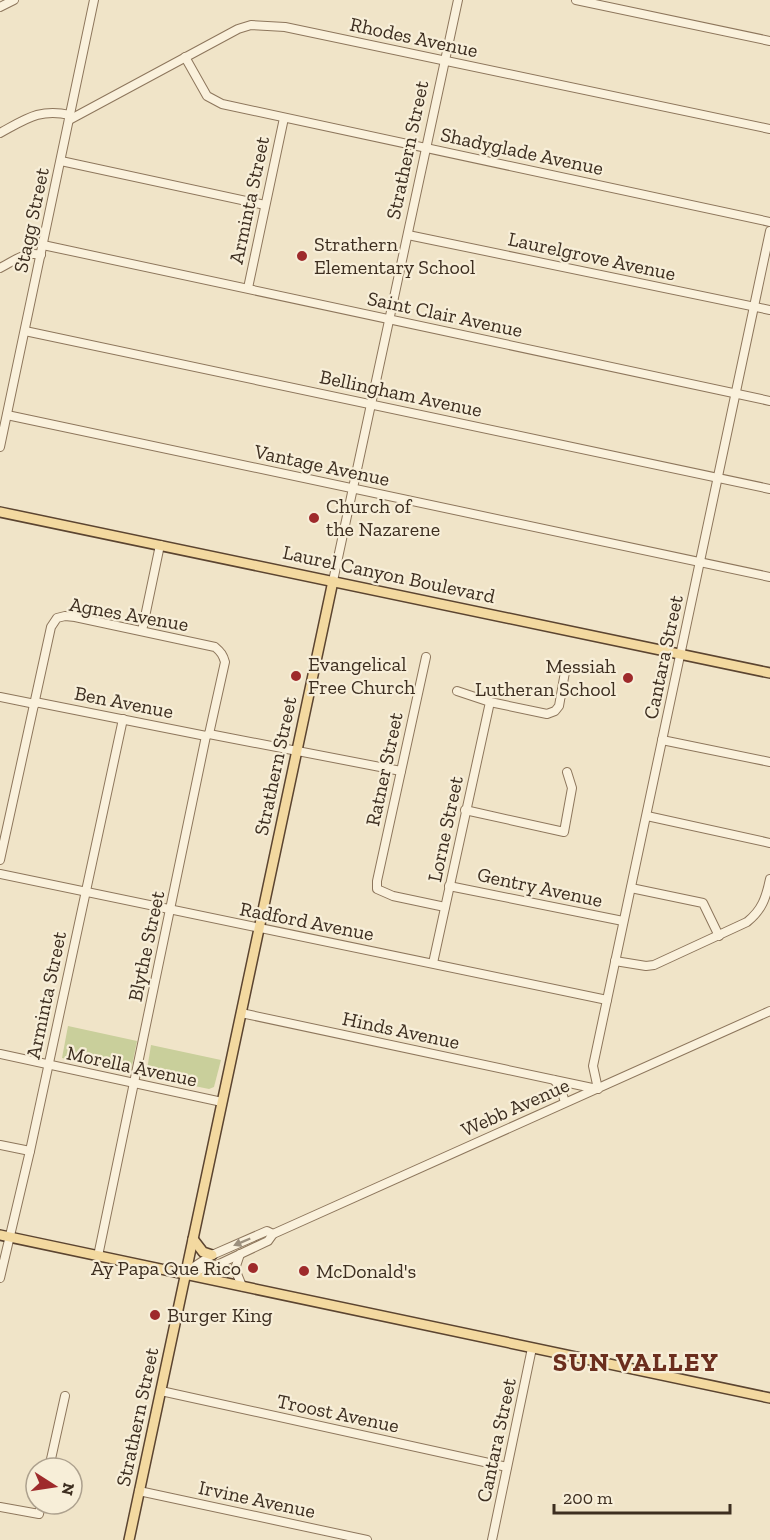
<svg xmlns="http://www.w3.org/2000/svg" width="770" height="1540" font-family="'Zilla Slab',serif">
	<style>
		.green { fill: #c9cf9b }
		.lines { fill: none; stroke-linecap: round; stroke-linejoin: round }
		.minor-casing { stroke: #8d765c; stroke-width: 10 }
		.major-casing { stroke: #5b4430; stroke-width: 12 }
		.minor { stroke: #faf1dc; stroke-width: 8 }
		.major { stroke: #f3d9a0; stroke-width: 9 }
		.oneway { fill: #9c907e }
		.poi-dot { fill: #9e2a2b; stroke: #f7eed8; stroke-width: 2 }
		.labels { text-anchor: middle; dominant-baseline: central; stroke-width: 4.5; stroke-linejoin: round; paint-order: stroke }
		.street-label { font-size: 20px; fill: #3d2e20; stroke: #f7eed8 }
		.poi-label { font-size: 20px; fill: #3d2e20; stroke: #f7eed8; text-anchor: start }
		.district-label { font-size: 26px; font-weight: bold; letter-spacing: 1.5px; fill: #6b2e1e; stroke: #f7eed8 }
	</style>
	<rect width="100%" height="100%" fill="#f0e4c8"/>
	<g class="green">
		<polygon points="68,1026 137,1041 131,1071 62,1058"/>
		<polygon points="151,1045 221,1060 214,1087 209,1089 146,1076"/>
	</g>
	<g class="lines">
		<defs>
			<g id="minor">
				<polyline points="576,0 770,41"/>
				<polyline points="0,7 14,0"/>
				<polyline points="185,57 207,96 222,104 770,222"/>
				<polyline points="69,120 238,29 251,25 285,27 770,129"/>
				<path d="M 0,133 C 26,119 40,108 70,115"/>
				<polyline points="61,161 265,205"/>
				<polyline points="408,235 770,310"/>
				<polyline points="43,245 770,401"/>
				<path d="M 0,268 C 14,261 25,251 41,255"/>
				<polyline points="248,288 284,118"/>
				<polyline points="25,331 770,489"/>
				<polyline points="7,415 770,577"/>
				<polyline points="0,447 94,0"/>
				<polyline points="333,581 458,0"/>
				<polyline points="142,631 160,545"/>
				<polyline points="426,657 377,881 377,889 393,896 445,907"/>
				<polyline points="457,691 490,702 547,714 555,711 559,706 565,672"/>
				<polyline points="0,697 35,704"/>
				<polyline points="35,702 206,736"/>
				<polyline points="209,734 401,771"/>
				<polyline points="662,740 770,762"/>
				<polyline points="465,810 564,832 572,788 567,772"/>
				<polyline points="647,816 770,843"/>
				<path d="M 0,860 L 51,627 L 57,618 L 65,616 L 75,617 L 215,647 C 221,652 223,655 225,662 L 209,734 L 206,736 L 98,1256"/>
				<polyline points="0,874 607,1000"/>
				<polyline points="449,886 623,921"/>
				<polyline points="631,888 703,903 719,936"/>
				<path d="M 615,961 L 646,966 L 654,965 L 747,922 C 762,910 766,898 770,879"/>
				<polyline points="433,963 490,702"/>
				<polyline points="241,1013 597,1089"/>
				<polyline points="0,1054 222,1102"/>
				<polyline points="554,1080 560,1087 565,1102"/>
				<polyline points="598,1089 593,1066 770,231"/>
				<polyline points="0,1145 30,1151"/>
				<polyline points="240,1254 235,1269 242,1286"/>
				<polyline points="189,1270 212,1255 267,1231 273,1234"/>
				<polyline points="185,1273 217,1265 268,1241 273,1234 770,1011"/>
				<polyline points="0,1278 30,1151 123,719"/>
				<polyline points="161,1391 507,1467"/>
				<polyline points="49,1468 65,1396"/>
				<polyline points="139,1491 367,1540"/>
				<polyline points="0,1507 39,1514 41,1504"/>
				<polyline points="492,1540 532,1348"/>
			</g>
			<g id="major">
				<polyline points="0,512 770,673"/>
				<polyline points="0,1235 770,1398"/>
				<polyline points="193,1239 203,1252 212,1255"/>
				<polyline points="129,1540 333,581"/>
			</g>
		</defs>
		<use href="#minor" class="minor-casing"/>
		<use href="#major" class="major-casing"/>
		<use href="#minor" class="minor"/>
		<use href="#major" class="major"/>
	</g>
	<defs><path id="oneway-solid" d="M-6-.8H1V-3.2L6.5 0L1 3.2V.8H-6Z" transform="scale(1.5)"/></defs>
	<use class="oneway" href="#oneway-solid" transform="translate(242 1242) rotate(157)"/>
	<g class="poi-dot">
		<circle cx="302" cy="256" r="6"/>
		<circle cx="314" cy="518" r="6"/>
		<circle cx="296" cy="676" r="6"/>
		<circle cx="628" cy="678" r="6"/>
		<circle cx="253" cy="1268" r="6"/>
		<circle cx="304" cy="1271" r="6"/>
		<circle cx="155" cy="1315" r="6"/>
	</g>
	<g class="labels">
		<g class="street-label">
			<text transform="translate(414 37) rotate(12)">Rhodes Avenue</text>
			<text transform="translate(407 150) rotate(-78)">Strathern Street</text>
			<text transform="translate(522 151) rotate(12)">Shadyglade Avenue</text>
			<text transform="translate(249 200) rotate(-78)">Arminta Street</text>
			<text transform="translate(31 220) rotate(-78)">Stagg Street</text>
			<text transform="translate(592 256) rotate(12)">Laurelgrove Avenue</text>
			<text transform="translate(445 314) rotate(12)">Saint Clair Avenue</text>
			<text transform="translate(401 393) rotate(12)">Bellingham Avenue</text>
			<text transform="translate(322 465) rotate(12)">Vantage Avenue</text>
			<text transform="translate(389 574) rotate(12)">Laurel Canyon Boulevard</text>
			<text transform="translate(129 614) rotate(10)">Agnes Avenue</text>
			<text transform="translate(663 657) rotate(-78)">Cantara Street</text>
			<text transform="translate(124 702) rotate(11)">Ben Avenue</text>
			<text transform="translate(275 766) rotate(-78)">Strathern Street</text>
			<text transform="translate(384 769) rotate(-78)">Ratner Street</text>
			<text transform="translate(445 829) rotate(-78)">Lorne Street</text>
			<text transform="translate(540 887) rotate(12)">Gentry Avenue</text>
			<text transform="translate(307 921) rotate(11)">Radford Avenue</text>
			<text transform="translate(146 946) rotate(-78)">Blythe Street</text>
			<text transform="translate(46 995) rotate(-78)">Arminta Street</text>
			<text transform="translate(401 1030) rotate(12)">Hinds Avenue</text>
			<text transform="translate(132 1066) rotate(12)">Morella Avenue</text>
			<text transform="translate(515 1107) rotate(-24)">Webb Avenue</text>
			<text transform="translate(338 1413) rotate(12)">Troost Avenue</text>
			<text transform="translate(137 1417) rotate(-78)">Strathern Street</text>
			<text transform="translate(496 1440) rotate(-78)">Cantara Street</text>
			<text transform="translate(257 1499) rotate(12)">Irvine Avenue</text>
		</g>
		<g class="poi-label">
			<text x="314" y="244">Strathern<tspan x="314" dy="23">Elementary School</tspan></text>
			<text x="326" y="506">Church of<tspan x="326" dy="23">the Nazarene</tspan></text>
			<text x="308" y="664">Evangelical<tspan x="308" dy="23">Free Church</tspan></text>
			<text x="616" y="666" text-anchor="end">Messiah<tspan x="616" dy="23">Lutheran School</tspan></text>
			<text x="241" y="1268" text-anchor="end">Ay Papa Que Rico</text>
			<text x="316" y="1271">McDonald's</text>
			<text x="167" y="1315">Burger King</text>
		</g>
		<g class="district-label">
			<text x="636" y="1362">SUN VALLEY</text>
		</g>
	</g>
	<g transform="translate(54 1486) rotate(102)"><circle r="28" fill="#f7eed8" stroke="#ada18e" stroke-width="1.5"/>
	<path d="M0-4.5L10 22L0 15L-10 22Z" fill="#9e2a2b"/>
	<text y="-9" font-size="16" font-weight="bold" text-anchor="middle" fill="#3d2e20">N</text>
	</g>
	<path d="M554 1504v9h176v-9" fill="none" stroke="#3d2e20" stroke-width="3"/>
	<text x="563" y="1504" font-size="18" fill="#3d2e20" stroke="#f7eed8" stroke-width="4.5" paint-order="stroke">200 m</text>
</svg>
